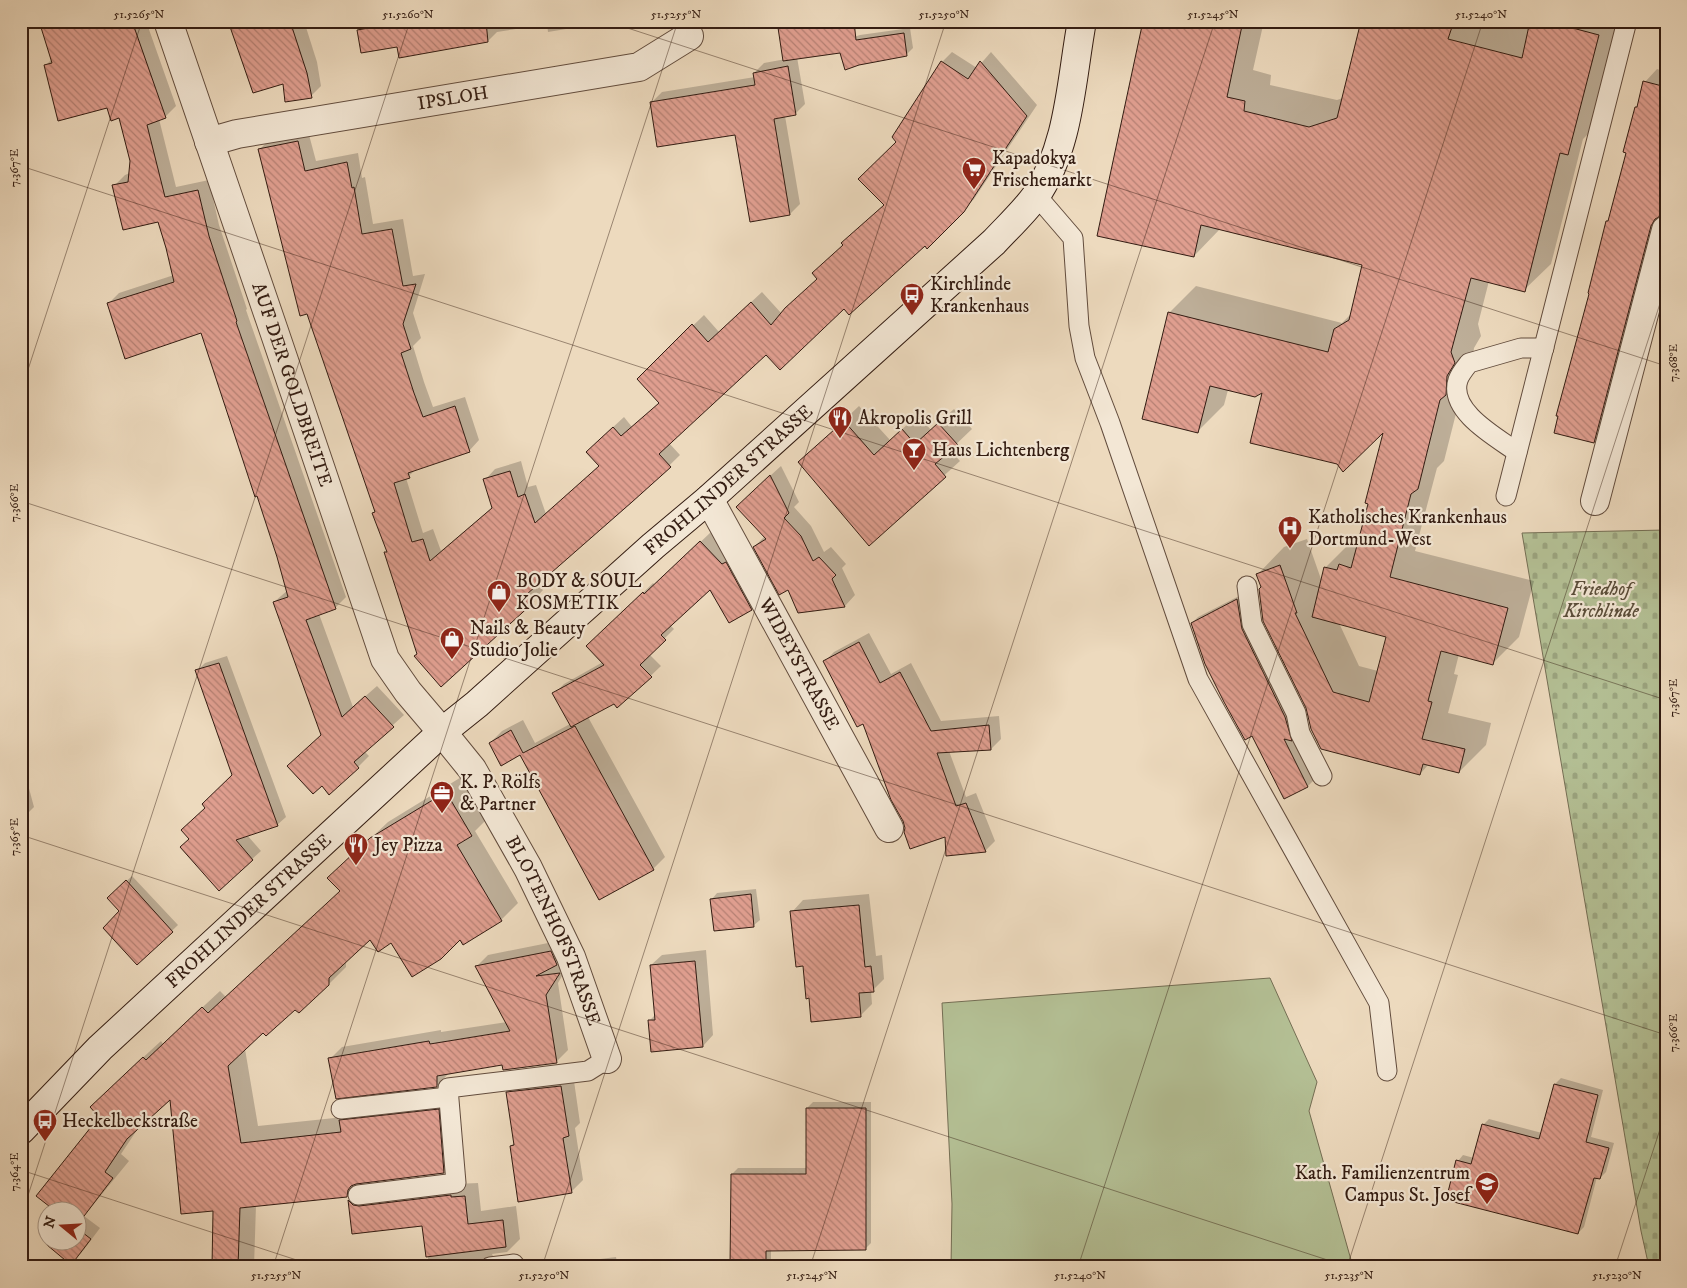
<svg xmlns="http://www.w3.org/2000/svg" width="1687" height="1288" font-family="'IM FELL DW Pica',serif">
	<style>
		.green { fill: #b4c095; stroke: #746e54 }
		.cemetery { fill: url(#cemetery-stones); stroke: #746e54 }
		.shadow { fill: #0003; fill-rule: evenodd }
		.building { fill: url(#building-back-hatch); stroke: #331c12 }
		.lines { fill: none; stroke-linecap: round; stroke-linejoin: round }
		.service-casing { stroke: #624c3d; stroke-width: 21 }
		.minor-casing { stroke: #624c3d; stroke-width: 30 }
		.tertiary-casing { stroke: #624c3d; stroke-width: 30 }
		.secondary-casing { stroke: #331c12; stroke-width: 30 }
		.service { stroke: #f3e7d5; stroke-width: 19 }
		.minor { stroke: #f3e7d5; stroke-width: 28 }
		.tertiary { stroke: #f3e7d5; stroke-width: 28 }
		.secondary { stroke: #f3e7d5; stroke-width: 28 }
		.ticks { fill: none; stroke: #331c12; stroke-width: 1; stroke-opacity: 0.45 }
		.labels { text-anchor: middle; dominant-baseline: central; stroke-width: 4.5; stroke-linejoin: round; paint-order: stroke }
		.street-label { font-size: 19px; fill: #331c12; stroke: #f3e7d5 }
		.poi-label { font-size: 19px; fill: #331c12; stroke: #f3e7d5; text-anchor: start }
		.park-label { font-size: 19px; font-style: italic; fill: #5a4d39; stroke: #f3e7d5 }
		.neatline { fill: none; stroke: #331c12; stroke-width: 2 }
		.ticks-label { font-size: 12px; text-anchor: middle; fill: #331c12 }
	</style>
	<defs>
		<pattern id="cemetery-stones" width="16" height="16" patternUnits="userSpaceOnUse" patternTransform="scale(1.25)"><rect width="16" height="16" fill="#b4c095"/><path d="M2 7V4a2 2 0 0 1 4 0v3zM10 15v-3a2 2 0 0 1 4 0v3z" fill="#9ba47f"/></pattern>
		<pattern id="building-back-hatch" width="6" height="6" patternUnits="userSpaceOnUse" patternTransform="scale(1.25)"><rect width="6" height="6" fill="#df9e8f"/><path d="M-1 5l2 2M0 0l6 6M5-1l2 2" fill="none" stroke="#b58073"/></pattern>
	</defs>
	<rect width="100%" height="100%" fill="#eddabe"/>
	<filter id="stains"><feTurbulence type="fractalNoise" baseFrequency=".004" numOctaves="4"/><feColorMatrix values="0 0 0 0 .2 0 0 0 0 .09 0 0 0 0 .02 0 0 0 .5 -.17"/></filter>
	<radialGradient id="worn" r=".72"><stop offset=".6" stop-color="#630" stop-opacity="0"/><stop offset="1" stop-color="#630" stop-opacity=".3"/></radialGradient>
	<polygon class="green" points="1270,978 1317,1082 1309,1111 1353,1267 951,1267 952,1204 942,1003"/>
	<polygon class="cemetery" points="1666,530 1666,1267 1649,1267 1641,1231 1522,533"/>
	<g class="shadow">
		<polygon points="41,21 146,21 176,106 165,117 159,119 176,187 209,180 219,225 247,309 246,310 346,597 335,608 319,614 353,707 377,686 404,715 364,751 369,756 358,767 322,735 274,602 288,590 279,556 202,332 108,304 119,293 174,275 158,221 114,186 125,175 130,173 132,161 120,116 108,106 45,66 52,59"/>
		<polygon points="229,21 304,21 317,62 321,86 311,96 284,82"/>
		<polygon points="368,21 584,21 578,27 548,32 547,24 497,32 488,41 398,45 358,30"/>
		<path d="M 1144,21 L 1264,21 L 1253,70 L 1271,75 L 1270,85 L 1337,100 L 1343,98 L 1362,21 L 1507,21 L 1530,27 L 1531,21 L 1622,21 L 1595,127 L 1583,139 L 1551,264 L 1524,290 L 1489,281 L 1478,324 L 1481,336 L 1474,348 L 1472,367 L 1466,374 L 1444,461 L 1437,468 L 1415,551 L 1534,581 L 1519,637 L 1493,663 L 1459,654 L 1454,674 L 1458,675 L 1448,713 L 1491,723 L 1486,745 L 1459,772 L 1429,764 L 1420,774 L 1307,708 L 1258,574 L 1284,547 L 1307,539 L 1322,582 L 1325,568 L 1352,541 L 1359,543 L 1370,503 L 1385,430 L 1338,463 L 1264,390 L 1228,390 L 1224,405 L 1198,431 L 1169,313 L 1196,286 L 1342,323 L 1351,314 L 1364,264 L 1220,229 L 1194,256 ZM 1339,623 L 1388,636 L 1378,671 L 1359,666 Z"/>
		<polygon points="910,28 913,48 907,54 859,64 845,40 860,35"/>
		<polygon points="952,52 977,68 991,52 1037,105 974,199 927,247 925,245 844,307 766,353 669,443 680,455 632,502 537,583 543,590 533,601 418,654 386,553 388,551 373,513 376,510 259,150 270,139 308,131 316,161 358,153 362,178 365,177 373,224 403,219 413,276 425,274 413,313 421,338 413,346 424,382 433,407 465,397 479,440 469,451 417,469 406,478 423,533 433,529 441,551 493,507 485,480 495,469 521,461 528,487 536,485 546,514 600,465 598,441 624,417 632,427 660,403 638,379 704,315 719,332 762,292 782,314 818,279 853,233 885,204 897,142 942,62"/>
		<polygon points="797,57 805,104 795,114 785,116 800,204 790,214 736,134 652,102 662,92 755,77 754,73 764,63"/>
		<polygon points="1657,69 1666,72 1666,208 1663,212 1606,430 1594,442 1591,293 1607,221 1610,218 1627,152 1636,108 1639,105 1645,82"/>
		<polygon points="859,406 890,440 918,415 931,430 954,409 972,429 950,450 960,461 869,544 800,462"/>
		<polygon points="781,466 799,502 794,507 811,526 824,552 831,547 846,564 842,568 855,595 845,606 799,612 788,588 754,547 765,536 748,496"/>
		<polygon points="711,532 732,555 761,599 751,609 710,588 670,625 674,629 649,654 661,666 618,707 614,703 588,717 665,857 653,869 520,754 490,743 502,731 523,720 535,743 570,724 554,694 564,684 603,662 588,646 653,583 655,585"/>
		<polygon points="1243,594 1291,710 1314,780 1308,786 1285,798 1192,623 1198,617"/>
		<polygon points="869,633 891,674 911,663 941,721 999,716 1001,739 991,749 949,751 966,797 976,793 995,841 985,851 946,835 906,828 863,722 824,662 834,652"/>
		<polygon points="227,656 286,817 277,825 247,835 261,851 219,889 190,839 207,808 233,775 197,671 205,663"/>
		<polygon points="463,776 488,818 475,831 518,903 501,920 463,944 460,938 392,941 370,938 346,961 346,967 328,985 264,1031 245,1049 258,1126 344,1117 455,1093 460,1155 443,1172 360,1182 346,1196 256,1205 254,1267 214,1267 214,1209 171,1097 141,1124 121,1154 129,1161 84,1216 100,1228 82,1252 71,1263 45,1242 48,1238 48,1240 78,1240 78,1210 56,1210 38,1196 100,1117 125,1074 161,1041 163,1044 220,991 226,997 341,890 329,878 388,822"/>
		<polygon points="27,781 34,807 24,817 21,818 21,782"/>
		<polygon points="132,876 178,925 137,964 120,911 108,898"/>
		<polygon points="756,889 760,920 754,925 712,899 717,893"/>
		<polygon points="869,894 876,956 882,955 884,979 873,990 871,991 872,1004 861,1015 810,997 792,912 803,900"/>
		<polygon points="563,940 568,952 557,964 570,962 558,983 568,1050 556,1062 503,1063 448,1074 437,1086 330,1059 342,1047 441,1030 441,1032 507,1022 476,967 488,955"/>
		<polygon points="706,950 713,1035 703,1046 649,1021 656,1014 651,965 662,955"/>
		<polygon points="573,1074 580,1123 575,1128 583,1180 571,1192 511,1146 515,1142 508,1093 520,1080"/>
		<polygon points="1561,1078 1603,1090 1591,1137 1614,1143 1606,1172 1600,1178 1597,1177 1584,1227 1578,1233 1458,1161 1463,1155 1474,1158 1483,1125 1489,1119 1542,1133 1555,1084"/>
		<polygon points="813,1102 871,1102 871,1243 865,1249 771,1249 771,1267 732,1267 732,1174 738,1168 807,1168 807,1108"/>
		<polygon points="478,1183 481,1211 516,1206 520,1239 507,1252 492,1254 495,1260 505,1265 524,1263 524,1267 429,1267 424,1224 353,1233 350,1201 363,1188"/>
		<polygon points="616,1257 618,1267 537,1267"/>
	</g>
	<g class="building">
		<polygon points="39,21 132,21 166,118 147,125 165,197 198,190 209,236 237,321 236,322 336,609 306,620 318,652 342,717 365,696 394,727 354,762 359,768 329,795 322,786 313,794 287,766 321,735 273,602 288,597 277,557 257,496 255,497 201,333 125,359 107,303 174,282 166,248 158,222 123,230 112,185 128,182 130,161 119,118 111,121 107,108 58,121 44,65 52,63"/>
		<polygon points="228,21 290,21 307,73 312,98 285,102 283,84 253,93"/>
		<polygon points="375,21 486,21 488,42 399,58 397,47 361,53 357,30 375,27"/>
		<polygon points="777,21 854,21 856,40 904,33 907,56 859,65 845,70 840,53 783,61"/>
		<polygon points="1143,21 1243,21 1227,97 1245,101 1244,111 1309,127 1337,118 1361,21 1454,21 1448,39 1522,58 1530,21 1546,21 1599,35 1568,155 1560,153 1525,292 1471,278 1451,352 1455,363 1447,376 1446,395 1440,400 1418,489 1411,494 1390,577 1508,608 1493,665 1441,651 1428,701 1432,702 1422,739 1465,749 1459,773 1423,764 1420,775 1321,749 1311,729 1306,708 1263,621 1259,589 1261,587 1256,574 1280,565 1297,613 1295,613 1333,692 1369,702 1386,637 1312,617 1324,567 1337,570 1339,564 1351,568 1368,504 1365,503 1383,433 1343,472 1337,464 1250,443 1262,393 1255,397 1210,386 1198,433 1142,419 1168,312 1328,352 1334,329 1349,320 1362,265 1201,225 1194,257 1097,236"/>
		<polygon points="941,61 968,79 980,61 1027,116 964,212 927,249 925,246 849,315 844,309 780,370 766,355 659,454 671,467 632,502 527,594 534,602 441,687 414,656 417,654 384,552 387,552 372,513 375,512 307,314 300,316 258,149 298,141 305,171 347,162 352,188 354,187 362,234 392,229 403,286 416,284 403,324 411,349 401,353 414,393 423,417 455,406 470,452 408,473 410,478 394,483 412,542 423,539 430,561 492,508 483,479 510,471 518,497 525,494 535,523 599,466 586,452 613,427 621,436 659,403 637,379 692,324 708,342 751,302 771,325 785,308 817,279 812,273 843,245 841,243 884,205 858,179 896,142 892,137"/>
		<polygon points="788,66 796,115 774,119 790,215 750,222 735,135 657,147 650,102 755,85 753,73"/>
		<polygon points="1643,81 1666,87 1666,190 1659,217 1655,219 1651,226 1594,443 1554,433 1558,416 1556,416 1589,294 1588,293 1606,221 1608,221 1626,153 1623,152 1635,107 1637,107"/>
		<polygon points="844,421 874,455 902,429 915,444 938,423 958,445 935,464 946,477 869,546 798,462"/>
		<polygon points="770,475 789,513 784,518 801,536 813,561 819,557 836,575 832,579 845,607 798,613 788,590 779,595 753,547 766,539 736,507"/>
		<polygon points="700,541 722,564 726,562 752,610 729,623 710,590 661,635 666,640 640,665 652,677 617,708 614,704 571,727 552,693 604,665 586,646 643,592 644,594"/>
		<polygon points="1237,599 1242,629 1285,717 1292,741 1284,739 1308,787 1284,799 1252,736 1245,740 1224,702 1205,664 1191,623"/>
		<polygon points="859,642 880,683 900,672 931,731 989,725 991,750 937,753 956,806 966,803 986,852 946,856 945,837 910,849 904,832 905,828 903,821 891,800 863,724 857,727 823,661"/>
		<polygon points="219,663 278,826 236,840 253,860 219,891 180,847 189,839 181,830 205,808 202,804 232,775 195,670"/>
		<polygon points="575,726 654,870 599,900 520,755 501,766 489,743 511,730 523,753"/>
		<polygon points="446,792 472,836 457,845 502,921 463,945 460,940 441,959 412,977 391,943 378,952 370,940 329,978 329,985 299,1013 295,1010 266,1036 263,1033 228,1066 241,1143 341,1132 339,1120 439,1109 444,1173 356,1184 351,1186 348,1190 347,1197 240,1208 238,1267 212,1267 213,1211 181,1214 170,1100 127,1139 105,1172 113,1178 78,1224 78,1210 54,1210 36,1196 99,1117 90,1107 107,1091 143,1057 146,1060 202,1007 208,1013 340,891 327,878 370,838"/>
		<polygon points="126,880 173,932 137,965 103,928 119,911 107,898"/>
		<polygon points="751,894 754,927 714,931 710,899"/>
		<polygon points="859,905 865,967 871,966 874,992 859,993 861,1017 811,1022 809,998 806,999 803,966 796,967 790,911"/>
		<polygon points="551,951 557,965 536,976 560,973 546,995 557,1063 503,1070 502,1065 437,1076 437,1087 336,1099 328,1058 429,1041 430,1044 510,1031 475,966"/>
		<polygon points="695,961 703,1047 651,1052 648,1020 655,1020 650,965"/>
		<polygon points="1554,1084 1598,1095 1586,1142 1609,1148 1600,1179 1594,1178 1578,1234 1446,1200 1456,1160 1471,1164 1482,1124 1539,1139"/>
		<polygon points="561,1086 569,1136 563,1138 572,1193 518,1202 510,1146 514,1145 506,1092"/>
		<polygon points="806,1108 866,1108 866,1250 766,1251 766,1267 730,1267 731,1174 806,1174"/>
		<polygon points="451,1195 451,1197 465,1196 468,1224 503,1220 506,1247 426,1257 422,1226 352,1234 348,1200 353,1205 359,1206"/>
		<polygon points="78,1229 91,1239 75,1260 65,1260 47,1245 48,1236 48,1240 78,1240"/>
	</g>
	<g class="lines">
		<defs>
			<g id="service">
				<polyline points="1036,195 1073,238 1079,326 1085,358 1110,423 1198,679 1379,1003 1387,1071"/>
				<path d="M 1517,452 C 1496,437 1448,411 1458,380 C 1460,374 1465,368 1469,363 L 1521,348 L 1544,348"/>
				<polyline points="1506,496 1627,21"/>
				<polyline points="1247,586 1252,624 1296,713 1300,733 1322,776"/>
				<polyline points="341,1109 448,1097"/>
				<polyline points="358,1195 456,1183 448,1088 588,1071 607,1059"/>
				<polyline points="490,1267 514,1264"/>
			</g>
			<g id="minor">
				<path id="s1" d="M 209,142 L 237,134 L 639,67 L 689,36"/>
				<path id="s2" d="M 709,499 L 889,828"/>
				<polyline points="1595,501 1666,230"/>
				<path id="s3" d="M 442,732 L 472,769 L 528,868 L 571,957 L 607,1059"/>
			</g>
			<g id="tertiary">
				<path id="s4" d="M 168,21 L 274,331 L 385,659 L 408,692 L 442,732"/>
			</g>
			<g id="secondary">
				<path id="s5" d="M 21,1130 L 100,1048 L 442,732 L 477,704 L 653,546 L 709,499 L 994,242 C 1008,227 1023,213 1035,197 C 1070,146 1071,80 1082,21"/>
			</g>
		</defs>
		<use href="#service" class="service-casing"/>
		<use href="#minor" class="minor-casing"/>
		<use href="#tertiary" class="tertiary-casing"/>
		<use href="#secondary" class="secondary-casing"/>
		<use href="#service" class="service"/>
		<use href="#minor" class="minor"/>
		<use href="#tertiary" class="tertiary"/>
		<use href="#secondary" class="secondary"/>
	</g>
	<path class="ticks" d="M 606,21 L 1666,366M 1637,21 L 1666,31M 21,166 L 1666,700M 21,391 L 142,21M 21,501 L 1666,1035M 21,835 L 1349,1267M 21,1170 L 318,1267M 21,1217 L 410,21M 273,1267 L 678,21M 542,1267 L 946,21M 810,1267 L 1215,21M 1078,1267 L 1483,21M 1347,1267 L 1666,285M 1615,1267 L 1666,1111"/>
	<defs>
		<symbol id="supermarket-pin" viewBox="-11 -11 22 30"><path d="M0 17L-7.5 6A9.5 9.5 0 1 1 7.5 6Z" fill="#8f2418" stroke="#f3e7d5"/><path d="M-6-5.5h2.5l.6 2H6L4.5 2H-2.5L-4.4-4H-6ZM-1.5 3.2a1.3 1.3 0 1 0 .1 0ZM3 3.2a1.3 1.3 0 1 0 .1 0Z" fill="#fff"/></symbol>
		<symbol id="bus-pin" viewBox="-11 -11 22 30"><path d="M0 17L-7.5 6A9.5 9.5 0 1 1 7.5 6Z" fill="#8f2418" stroke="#f3e7d5"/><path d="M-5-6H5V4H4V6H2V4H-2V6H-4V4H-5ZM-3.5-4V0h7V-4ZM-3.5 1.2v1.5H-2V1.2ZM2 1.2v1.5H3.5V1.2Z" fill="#fff"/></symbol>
		<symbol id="restaurant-pin" viewBox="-11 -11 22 30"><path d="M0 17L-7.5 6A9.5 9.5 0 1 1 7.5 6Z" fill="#8f2418" stroke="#f3e7d5"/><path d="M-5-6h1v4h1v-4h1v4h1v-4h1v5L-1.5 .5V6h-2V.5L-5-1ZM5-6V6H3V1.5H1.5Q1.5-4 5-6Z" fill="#fff"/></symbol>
		<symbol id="bar-pin" viewBox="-11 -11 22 30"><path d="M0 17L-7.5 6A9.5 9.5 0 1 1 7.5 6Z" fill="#8f2418" stroke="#f3e7d5"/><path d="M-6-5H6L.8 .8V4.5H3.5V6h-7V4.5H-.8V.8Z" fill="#fff"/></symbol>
		<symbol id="hospital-pin" viewBox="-11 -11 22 30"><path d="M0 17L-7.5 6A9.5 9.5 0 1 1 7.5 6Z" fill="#8f2418" stroke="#f3e7d5"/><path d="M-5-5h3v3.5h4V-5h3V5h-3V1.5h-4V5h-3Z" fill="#fff"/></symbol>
		<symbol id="shop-pin" viewBox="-11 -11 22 30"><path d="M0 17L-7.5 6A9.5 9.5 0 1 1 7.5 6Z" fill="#8f2418" stroke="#f3e7d5"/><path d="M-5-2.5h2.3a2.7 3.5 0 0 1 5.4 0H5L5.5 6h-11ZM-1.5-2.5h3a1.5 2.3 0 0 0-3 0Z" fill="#fff"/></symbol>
		<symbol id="office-pin" viewBox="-11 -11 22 30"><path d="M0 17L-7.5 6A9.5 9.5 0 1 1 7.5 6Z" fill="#8f2418" stroke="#f3e7d5"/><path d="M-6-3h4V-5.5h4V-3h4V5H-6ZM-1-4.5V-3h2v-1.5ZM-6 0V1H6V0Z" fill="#fff"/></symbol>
		<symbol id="school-pin" viewBox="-11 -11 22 30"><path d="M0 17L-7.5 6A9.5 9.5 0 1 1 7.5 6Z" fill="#8f2418" stroke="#f3e7d5"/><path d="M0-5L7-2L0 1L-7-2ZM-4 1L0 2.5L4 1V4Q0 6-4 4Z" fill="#fff"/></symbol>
	</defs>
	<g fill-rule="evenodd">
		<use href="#supermarket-pin" x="960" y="155" width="28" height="38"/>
		<use href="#bus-pin" x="898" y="281" width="28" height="38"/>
		<use href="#restaurant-pin" x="826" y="404" width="28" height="38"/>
		<use href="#bar-pin" x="900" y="436" width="28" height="38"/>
		<use href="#hospital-pin" x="1276" y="514" width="28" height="38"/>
		<use href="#shop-pin" x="485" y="578" width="28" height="38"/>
		<use href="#shop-pin" x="438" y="625" width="28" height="38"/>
		<use href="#office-pin" x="428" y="779" width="28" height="38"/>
		<use href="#restaurant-pin" x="342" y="831" width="28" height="38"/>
		<use href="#bus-pin" x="31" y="1107" width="28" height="38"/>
		<use href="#school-pin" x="1473" y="1170" width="28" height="38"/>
	</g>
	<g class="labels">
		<g class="street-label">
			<text stroke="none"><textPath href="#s1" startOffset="248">IPSLOH</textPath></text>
			<text stroke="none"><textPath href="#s4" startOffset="384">AUF DER GOLDBREITE</textPath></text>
			<text stroke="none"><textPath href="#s5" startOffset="961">FROHLINDER STRASSE</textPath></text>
			<text stroke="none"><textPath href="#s2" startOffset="188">WIDEYSTRASSE</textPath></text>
			<text stroke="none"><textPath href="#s5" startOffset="316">FROHLINDER STRASSE</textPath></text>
			<text stroke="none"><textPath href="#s3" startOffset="229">BLOTENHOFSTRASSE</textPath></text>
		</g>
		<g class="poi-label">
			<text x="992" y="158">Kapadokya<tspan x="992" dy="22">Frischemarkt</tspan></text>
			<text x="930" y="284">Kirchlinde<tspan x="930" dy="22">Krankenhaus</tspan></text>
			<text x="858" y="418">Akropolis Grill</text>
			<text x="932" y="450">Haus Lichtenberg</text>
			<text x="1308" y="517">Katholisches Krankenhaus<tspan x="1308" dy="22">Dortmund-West</tspan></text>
			<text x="516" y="581">BODY &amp; SOUL<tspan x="516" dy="22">KOSMETIK</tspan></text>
			<text x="470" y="628">Nails &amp; Beauty<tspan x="470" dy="22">Studio Jolie</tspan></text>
			<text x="460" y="782">K. P. Rölfs<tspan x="460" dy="22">&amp; Partner</tspan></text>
			<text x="374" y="845">Jey Pizza</text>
			<text x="62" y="1121">Heckelbeckstraße</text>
			<text x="1470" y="1173" text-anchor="end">Kath. Familienzentrum<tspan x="1470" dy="22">Campus St. Josef</tspan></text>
		</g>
		<g class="park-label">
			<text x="1601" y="589">Friedhof<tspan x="1601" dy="22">Kirchlinde</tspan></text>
		</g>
	</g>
	<rect width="1687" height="1288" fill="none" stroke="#eddabe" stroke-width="55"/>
	<g transform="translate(62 1226) rotate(288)"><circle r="24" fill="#f3e7d5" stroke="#a69687"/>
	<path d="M0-4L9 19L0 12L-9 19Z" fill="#8f2418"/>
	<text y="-8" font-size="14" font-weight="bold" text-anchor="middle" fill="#331c12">N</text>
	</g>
	<rect x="28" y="28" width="1632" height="1232" class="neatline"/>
	<g class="ticks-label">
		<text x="139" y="18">51.5265°N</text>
		<text x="408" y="18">51.5260°N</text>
		<text x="676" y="18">51.5255°N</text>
		<text x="944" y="18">51.5250°N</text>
		<text x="1213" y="18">51.5245°N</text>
		<text x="1481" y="18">51.5240°N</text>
		<text transform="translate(14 168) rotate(-90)" y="4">7.367°E</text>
		<text transform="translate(1673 363) rotate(-90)" y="4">7.368°E</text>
		<text transform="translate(14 503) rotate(-90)" y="4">7.366°E</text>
		<text transform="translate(1673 698) rotate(-90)" y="4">7.367°E</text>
		<text transform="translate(14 837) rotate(-90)" y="4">7.365°E</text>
		<text transform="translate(1673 1033) rotate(-90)" y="4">7.366°E</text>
		<text transform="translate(14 1172) rotate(-90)" y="4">7.364°E</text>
		<text x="276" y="1279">51.5255°N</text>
		<text x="544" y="1279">51.5250°N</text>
		<text x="812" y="1279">51.5245°N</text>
		<text x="1080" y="1279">51.5240°N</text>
		<text x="1349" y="1279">51.5235°N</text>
		<text x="1617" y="1279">51.5230°N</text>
	</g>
	<rect width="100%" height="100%" filter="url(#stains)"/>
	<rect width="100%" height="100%" fill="url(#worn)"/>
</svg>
